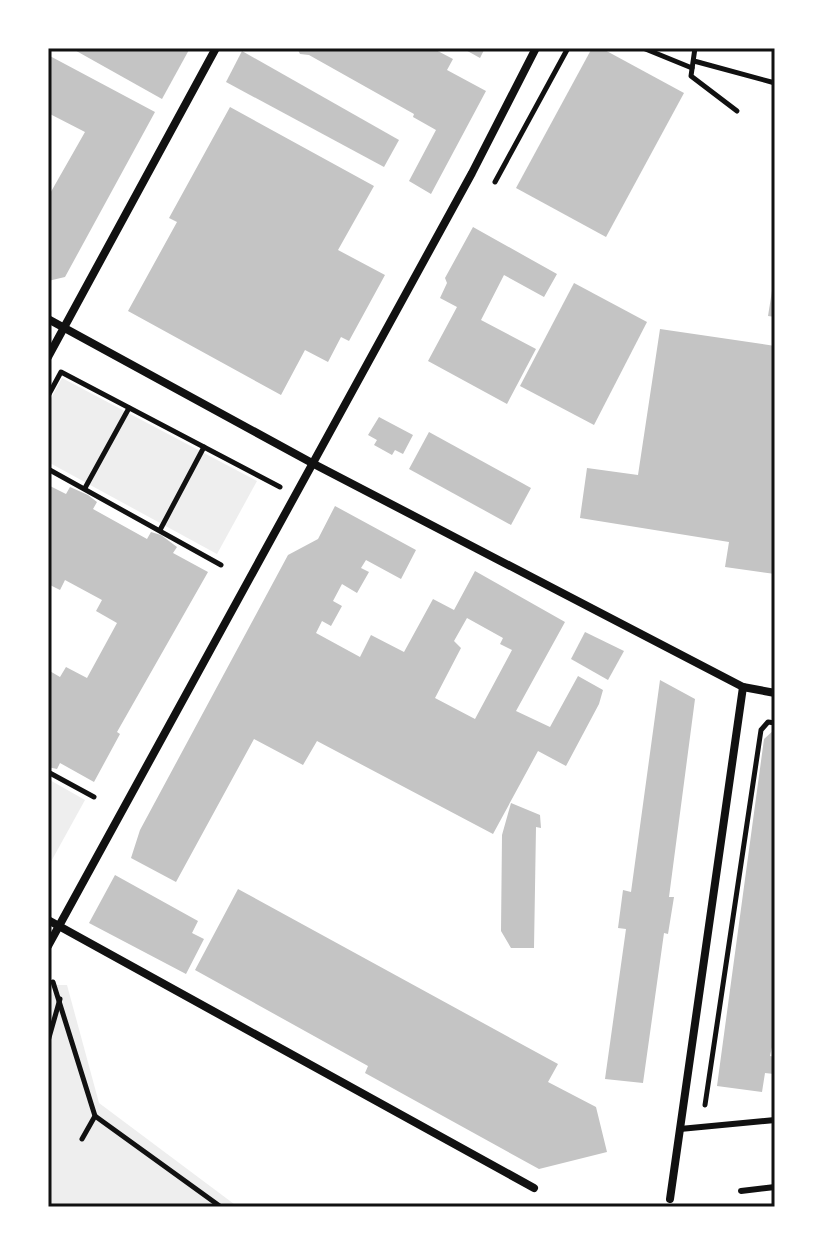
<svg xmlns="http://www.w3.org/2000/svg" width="823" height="1255" font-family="Merriweather,serif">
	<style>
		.green { fill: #eee }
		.building { fill: #c4c4c4; fill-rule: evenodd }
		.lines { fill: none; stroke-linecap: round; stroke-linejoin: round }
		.path { stroke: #111; stroke-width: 5 }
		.service { stroke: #111; stroke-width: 6 }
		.minor { stroke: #111; stroke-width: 8 }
		.neatline { fill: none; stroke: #111; stroke-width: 3 }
	</style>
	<rect width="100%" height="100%" fill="#fff"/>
	<g class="green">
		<polygon points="62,378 257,481 217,554 48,462 48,404"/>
		<polygon points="48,779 85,800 48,867"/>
		<polygon points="57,985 67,985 99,1103 238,1207 48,1207 48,1001"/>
	</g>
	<g class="building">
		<polygon points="71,48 190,48 162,99"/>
		<polygon points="297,48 432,48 453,59 447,70 486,91 431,194 409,181 436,130 413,117 414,114 309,55 300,54"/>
		<polygon points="462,48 485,48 480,58"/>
		<polygon points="592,48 601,48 684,93 606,237 516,188"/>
		<polygon points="242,51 399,140 384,167 226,82"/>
		<polygon points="48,55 155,112 65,277 48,281 48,197 85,132 48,113"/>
		<polygon points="230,107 374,186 338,250 385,275 349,341 341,337 328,362 305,350 281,395 128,311 177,222 169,218"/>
		<polygon points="473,227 557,274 544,297 504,275 481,320 536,349 507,404 428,361 457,307 440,298 447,283 445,278"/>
		<polygon points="574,283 647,322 594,425 520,386"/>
		<polygon points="772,291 775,291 775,317 768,316"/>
		<polygon points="660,329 775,346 775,574 725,567 729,542 580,518 587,468 638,475"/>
		<polygon points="379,417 413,435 403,454 395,450 392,455 374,445 377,440 368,435"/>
		<polygon points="429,432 531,488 511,525 409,469"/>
		<polygon points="48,485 66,494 70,487 88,495 97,502 93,509 147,539 151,532 161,535 177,547 173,553 208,572 117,732 120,734 94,782 60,763 57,769 48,767 48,670 60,677 66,667 87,678 117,623 96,611 102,600 65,580 60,590 48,584"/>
		<path d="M 335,506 L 416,550 L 401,579 L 366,560 L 361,568 L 369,572 L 357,593 L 342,584 L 333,601 L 342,606 L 331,626 L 322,621 L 316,633 L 360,657 L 371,635 L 404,652 L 433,599 L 454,610 L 475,571 L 565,622 L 516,711 L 550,727 L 578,676 L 603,690 L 599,704 L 566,766 L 538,751 L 493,834 L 317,741 L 303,765 L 254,739 L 176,882 L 131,858 L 140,830 L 288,555 L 318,539 ZM 467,618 L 503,638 L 500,644 L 512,650 L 475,719 L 435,698 L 461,648 L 454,641 Z"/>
		<polygon points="585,632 624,651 608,680 571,659"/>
		<polygon points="660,680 695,699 669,897 674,897 668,934 664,933 643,1083 605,1079 626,929 618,928 623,890 631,892"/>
		<polygon points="775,729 775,1034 770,1056 775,1057 775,1069 774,1074 765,1073 762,1092 717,1086 764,739"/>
		<polygon points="511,803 540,815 541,828 536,827 534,948 511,948 501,931 502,835"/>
		<polygon points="115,875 198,921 192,933 204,939 186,974 89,923"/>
		<polygon points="238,889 558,1064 548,1082 596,1107 607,1152 539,1169 365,1073 368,1066 195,970"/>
	</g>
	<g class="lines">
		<g class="path">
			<polyline points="643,48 692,68"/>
			<polyline points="695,48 691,76 737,111"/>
			<polyline points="694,61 775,83"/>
			<polyline points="495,182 568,48"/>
			<polyline points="48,396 61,372 280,487"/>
			<polyline points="48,469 221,565"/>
			<polyline points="85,488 129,408"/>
			<polyline points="160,530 204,447"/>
			<polyline points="48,772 94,797"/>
			<polyline points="53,982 95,1116 221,1207"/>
			<polyline points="48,1041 60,999"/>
			<polyline points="705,1105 761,730 768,722 775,723"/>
			<polyline points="82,1139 95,1116"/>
		</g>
		<g class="service">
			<polyline points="680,1129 775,1120"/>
			<polyline points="741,1191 775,1187"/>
		</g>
		<g class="minor">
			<polyline points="48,319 312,463 743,687 775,693"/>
			<polyline points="48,357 216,48"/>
			<polyline points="48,920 534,1188"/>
			<polyline points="48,946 472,173 536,48"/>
			<polyline points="670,1199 743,687"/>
		</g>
	</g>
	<rect width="823" height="1255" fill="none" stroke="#ffffff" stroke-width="100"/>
	<rect x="50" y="50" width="723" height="1155" class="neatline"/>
</svg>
